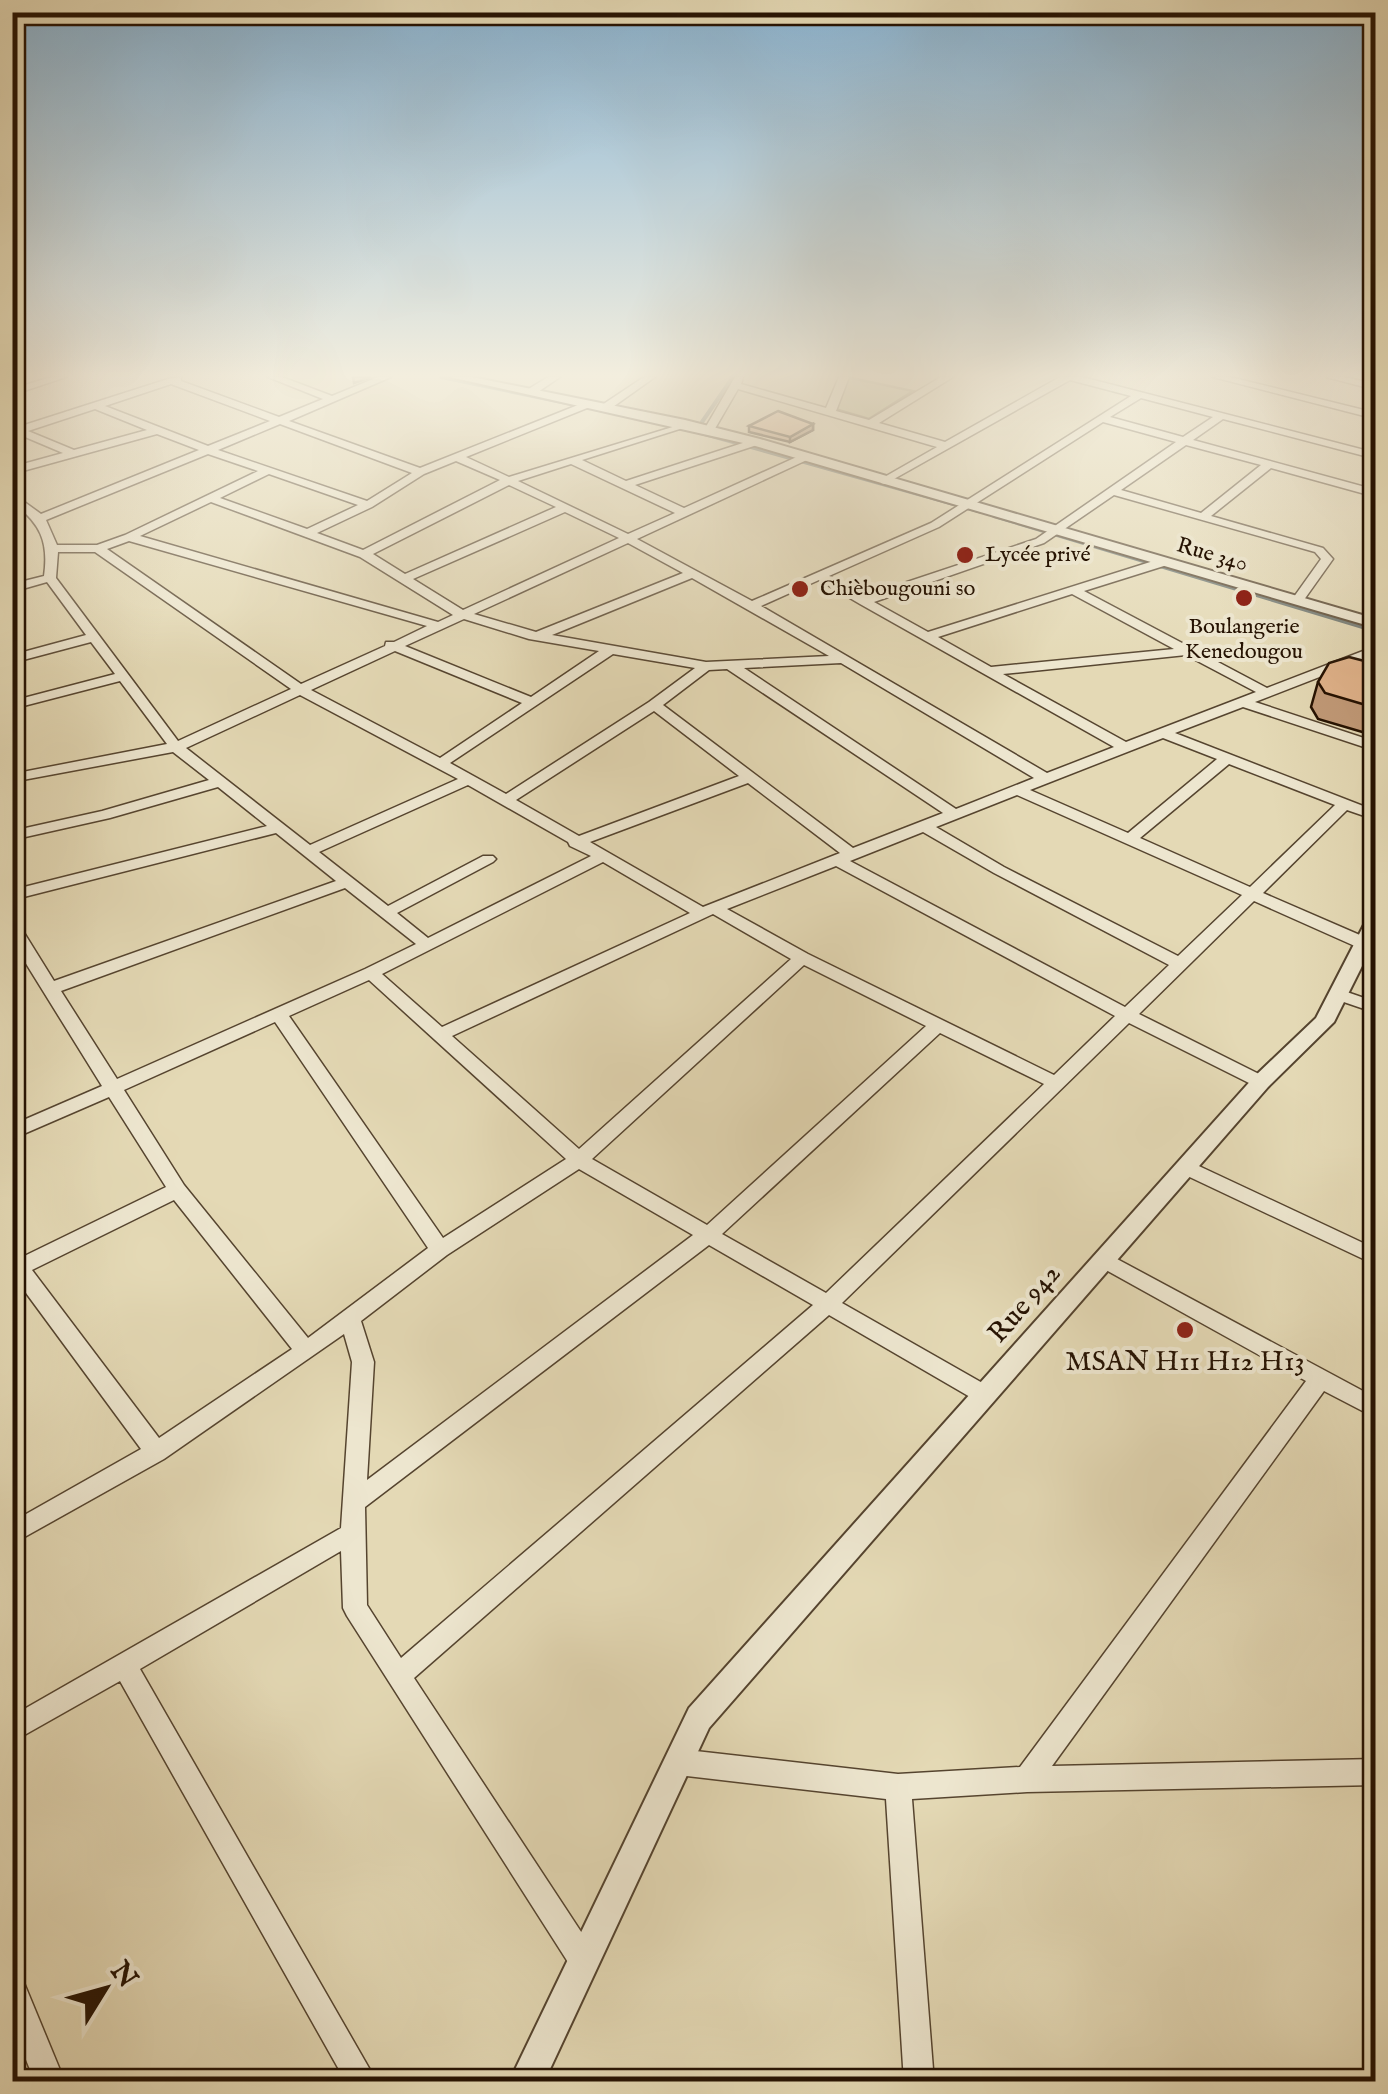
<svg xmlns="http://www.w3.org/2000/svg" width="1388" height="2094" font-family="'IM FELL English',serif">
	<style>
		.green { fill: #bcbc88; stroke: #706745; stroke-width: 2.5 }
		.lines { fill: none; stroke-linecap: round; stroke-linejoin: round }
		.stream { stroke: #6c7570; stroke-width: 4 }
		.minor-casing { stroke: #55442f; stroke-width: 3 }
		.tertiary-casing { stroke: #55442f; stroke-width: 4 }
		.minor { fill: #ede6cf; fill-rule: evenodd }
		.tertiary { fill: #ede6cf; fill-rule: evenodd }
		.wall { fill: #c19a78; stroke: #251202; stroke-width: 2.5 }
		.shaded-wall { fill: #9d7d61; stroke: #251202; stroke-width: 2.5 }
		.building { fill: #e0b38b; stroke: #251202; stroke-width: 2.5 }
		.poi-dot { fill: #8f2418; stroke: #ede6cf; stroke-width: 4 }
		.labels { text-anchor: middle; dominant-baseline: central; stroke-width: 8; stroke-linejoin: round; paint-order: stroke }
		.far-poi-label { font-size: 22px; fill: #251202; stroke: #ede6cf; text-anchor: start }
		.far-street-label { font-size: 22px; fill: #251202; stroke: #ede6cf }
		.street-label { font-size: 28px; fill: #251202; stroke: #ede6cf }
		.poi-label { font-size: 28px; fill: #251202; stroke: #ede6cf }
	</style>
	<rect width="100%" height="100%" fill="#e4d9b5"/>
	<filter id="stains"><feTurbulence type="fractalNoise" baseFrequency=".002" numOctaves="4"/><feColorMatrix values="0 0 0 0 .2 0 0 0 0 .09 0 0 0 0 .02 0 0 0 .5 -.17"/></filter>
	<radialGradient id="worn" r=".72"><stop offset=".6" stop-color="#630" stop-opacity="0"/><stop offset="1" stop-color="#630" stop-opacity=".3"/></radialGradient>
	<polygon class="green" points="846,377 913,391 869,419 835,409"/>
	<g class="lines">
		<g class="stream">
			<polyline points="441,377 581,406"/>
			<polyline points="702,422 733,377"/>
			<polyline points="701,433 982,512"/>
			<polyline points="994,516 1376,631"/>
		</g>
		<defs>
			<g id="minor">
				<polygon points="51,377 66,377 12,395 12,389"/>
				<path d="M 181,377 L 181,381 L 279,417 L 323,399 L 268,377 L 282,377 L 332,396 L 378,377 L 391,377 L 289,421 L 420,468 L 588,401 L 592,402 L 592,406 L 466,457 L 509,477 L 689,422 L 689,426 L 582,460 L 626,481 L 752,440 L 760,440 L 760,444 L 635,485 L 684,508 L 801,455 L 809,455 L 809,459 L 637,539 L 752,601 L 931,523 L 1131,396 L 1070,380 L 885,484 L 881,483 L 881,479 L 937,447 L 738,389 L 713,432 L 705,432 L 704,430 L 735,377 L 743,377 L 741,384 L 826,408 L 839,377 L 849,377 L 836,411 L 869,420 L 941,377 L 953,377 L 879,423 L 945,442 L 1060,377 L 1082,377 L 1376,453 L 1376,459 L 1223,419 L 1193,440 L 1376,490 L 1376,497 L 1271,468 L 1211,516 L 1323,548 L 1333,559 L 1301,604 L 1291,601 L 1321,559 L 1315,552 L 1114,495 L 1044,543 L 874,602 L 928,632 L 1163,558 L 1167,559 L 1167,565 L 1084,591 L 1267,688 L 1376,646 L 1376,655 L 1255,702 L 1376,742 L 1376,751 L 1243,707 L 1175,733 L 1376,811 L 1376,820 L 1347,810 L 1263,893 L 1369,939 L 1371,943 L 1369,947 L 1357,947 L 1254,901 L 1139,1014 L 1267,1078 L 1270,1082 L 1267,1086 L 1255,1086 L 1129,1023 L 842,1303 L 993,1389 L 996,1395 L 993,1401 L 985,1404 L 977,1401 L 829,1315 L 414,1678 L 593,1950 L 597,1960 L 593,1970 L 583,1974 L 573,1970 L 347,1616 L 343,1608 L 341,1551 L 140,1669 L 377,2082 L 346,2082 L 120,1681 L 12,1742 L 12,1716 L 341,1528 L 352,1362 L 344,1334 L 164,1459 L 12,1544 L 12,1522 L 141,1449 L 15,1278 L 12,1279 L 12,1262 L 166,1187 L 109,1097 L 12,1139 L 12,1125 L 102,1086 L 12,941 L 12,922 L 18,923 L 54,981 L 336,881 L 276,833 L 12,900 L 12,890 L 267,826 L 218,787 L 110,818 L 12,840 L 12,831 L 102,811 L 209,780 L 173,752 L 12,782 L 12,774 L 167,744 L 120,681 L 12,709 L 12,701 L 115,674 L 91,642 L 12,663 L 12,655 L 86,635 L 47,582 L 12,592 L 12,584 L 44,576 C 49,541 40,523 12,502 L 12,493 L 41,514 L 199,450 L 157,434 L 12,474 L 12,467 L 63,453 L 18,434 L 12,436 L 12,429 L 168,379 ZM 171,384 L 270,421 L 208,446 L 105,406 ZM 1141,398 L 1213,417 L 1183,437 L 1110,417 ZM 95,409 L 147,430 L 74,450 L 28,431 ZM 1103,422 L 1176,442 L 1036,539 L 865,596 L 829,576 L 939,527 ZM 280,424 L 412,473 L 367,501 L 218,450 ZM 1186,445 L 1261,465 L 1201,513 L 1121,490 ZM 208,454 L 258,471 L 125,535 L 97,545 L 57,545 L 46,520 ZM 456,461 L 500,480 L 363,550 L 317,533 L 372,507 L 424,474 ZM 571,464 L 675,513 L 628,534 L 518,481 ZM 269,474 L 358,505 L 307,529 L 220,498 ZM 509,485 L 556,507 L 405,574 L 373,554 ZM 211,502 L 360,557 L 453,615 L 438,622 L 140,536 ZM 565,512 L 619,538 L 463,610 L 413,579 ZM 129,541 L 427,626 L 394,642 L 386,642 L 385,646 L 301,684 L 107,549 ZM 628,543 L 683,573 L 536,632 L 474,614 ZM 58,552 L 95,552 L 291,689 L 178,741 L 56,578 ZM 692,578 L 829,656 L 706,662 L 552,635 ZM 819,580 L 860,604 L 1114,747 L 1047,773 L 761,606 ZM 1072,594 L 1174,649 L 991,667 L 938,637 ZM 464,619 L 529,639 L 599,651 L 531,697 L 405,646 ZM 395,651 L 522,703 L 440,758 L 311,690 ZM 613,654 L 695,668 L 649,702 L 506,794 L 450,763 ZM 1186,655 L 1256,692 L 1126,742 L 1003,674 ZM 841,663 L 1034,778 L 956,809 L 744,668 ZM 727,669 L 943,813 L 853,848 L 663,705 L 709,670 ZM 300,695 L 458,779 L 310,845 L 186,748 ZM 654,711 L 739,776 L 579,836 L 516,800 ZM 1163,738 L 1217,759 L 1128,833 L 1030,790 ZM 1229,764 L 1335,805 L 1250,887 L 1140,838 ZM 748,783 L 840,853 L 703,907 L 590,842 ZM 468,785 L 568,842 L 570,846 L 591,856 L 428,938 L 397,913 L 493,862 L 496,859 L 493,856 L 483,856 L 388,906 L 319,852 ZM 1017,795 L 1242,895 L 1178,956 L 1004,867 L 936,827 ZM 923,832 L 994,873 L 1169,965 L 1125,1007 L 850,861 ZM 603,862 L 690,913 L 442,1027 L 382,974 ZM 836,866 L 1115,1016 L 1054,1075 L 808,954 L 727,909 ZM 345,888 L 416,944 L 365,969 L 117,1079 L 61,991 ZM 713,914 L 791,959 L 579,1149 L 452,1036 ZM 804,965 L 926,1026 L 707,1225 L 592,1159 ZM 369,980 L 566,1159 L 443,1238 L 289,1016 ZM 275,1022 L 428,1248 L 308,1338 L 184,1185 L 124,1090 ZM 940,1033 L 1044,1084 L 826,1293 L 722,1234 ZM 579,1169 L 693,1235 L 367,1480 L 374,1362 L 361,1321 L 447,1255 ZM 174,1200 L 292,1349 L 159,1438 L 32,1270 ZM 709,1245 L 813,1305 L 401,1658 L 367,1605 L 365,1507 Z"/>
				<polygon points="548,377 560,377 535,394 527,394 527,390"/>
				<polygon points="644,377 655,377 610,409 602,409 602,405"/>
				<polygon points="1213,377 1230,377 1376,413 1376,419"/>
				<polygon points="1326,377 1344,377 1376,384 1376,390"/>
				<polygon points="1338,989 1376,1002 1376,1013 1332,998 1330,994 1332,990"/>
				<polygon points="1186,1160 1376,1249 1376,1265 1179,1172 1177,1167 1179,1162"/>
				<polygon points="1104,1252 1376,1398 1376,1418 1324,1391 1052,1766 1376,1759 1376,1785 1027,1792 912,1799 934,2082 904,2082 886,1799 678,1775 669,1771 665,1762 669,1753 678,1749 898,1774 1020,1767 1306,1381 1097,1265 1094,1260 1097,1255"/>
				<polygon points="12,1974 22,1978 65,2082 35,2082 12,2025"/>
			</g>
			<g id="tertiary">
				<polygon points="450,377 472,377 685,420 760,439 1376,619 1376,628 752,445"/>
				<polygon points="1376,914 1376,938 1334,1022 1268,1087 709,1728 544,2082 509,2082 689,1708 1254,1077 1316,1018 1367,919"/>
			</g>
		</defs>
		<use href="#minor" class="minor-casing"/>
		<use href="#tertiary" class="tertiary-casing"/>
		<use href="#minor" class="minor"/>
		<use href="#tertiary" class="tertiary"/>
	</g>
	<g class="wall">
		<polygon points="813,424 813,430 790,442 749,432 749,426"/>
		<polygon points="1376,664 1376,736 1318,719 1311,707 1318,682"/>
	</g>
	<g class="shaded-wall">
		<polygon points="353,377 371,377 354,383"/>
		<polygon points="813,424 813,430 790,442 790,437"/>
	</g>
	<g class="building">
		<polygon points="778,411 813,424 790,437 749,426"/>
		<polygon points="1349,657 1376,664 1376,708 1325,693 1318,682 1329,663"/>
	</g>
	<linearGradient id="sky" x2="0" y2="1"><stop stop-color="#89b5d5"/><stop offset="0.56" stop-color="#f3eede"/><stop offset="1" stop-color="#f3eede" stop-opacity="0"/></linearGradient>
	<rect width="1388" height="670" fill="url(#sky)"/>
	<g class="poi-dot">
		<circle cx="965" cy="555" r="10"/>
		<circle cx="800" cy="589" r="10"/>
		<circle cx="1244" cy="598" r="10"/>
		<circle cx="1185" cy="1330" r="10"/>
	</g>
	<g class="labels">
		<g class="far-poi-label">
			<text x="985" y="555">Lycée privé</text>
			<text x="820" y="589">Chièbougouni so</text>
			<text x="1244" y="627" text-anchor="middle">Boulangerie<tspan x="1244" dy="25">Kenedougou</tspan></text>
		</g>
		<g class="far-street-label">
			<text transform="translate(1212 555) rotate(16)">Rue 340</text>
		</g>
		<g class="street-label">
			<text transform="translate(1025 1304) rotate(-49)">Rue 942</text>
		</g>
		<g class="poi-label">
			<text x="1185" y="1362">MSAN H11 H12 H13</text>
		</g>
	</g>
	<rect width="1388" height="2094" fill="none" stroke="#e4d9b5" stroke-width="50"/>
	<rect x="15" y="15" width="1358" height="2064" fill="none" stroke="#251202" stroke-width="5"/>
	<rect x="25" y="25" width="1338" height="2044" fill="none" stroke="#251202" stroke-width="2.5"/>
	<g transform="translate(105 1989) rotate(53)" stroke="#ede6cf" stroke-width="8" paint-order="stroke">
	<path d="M0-8L18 38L0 25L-18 38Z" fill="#251202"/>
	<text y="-15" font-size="28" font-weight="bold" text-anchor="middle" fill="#251202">N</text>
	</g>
	<rect width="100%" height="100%" filter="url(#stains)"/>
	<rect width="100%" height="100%" fill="url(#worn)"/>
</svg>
